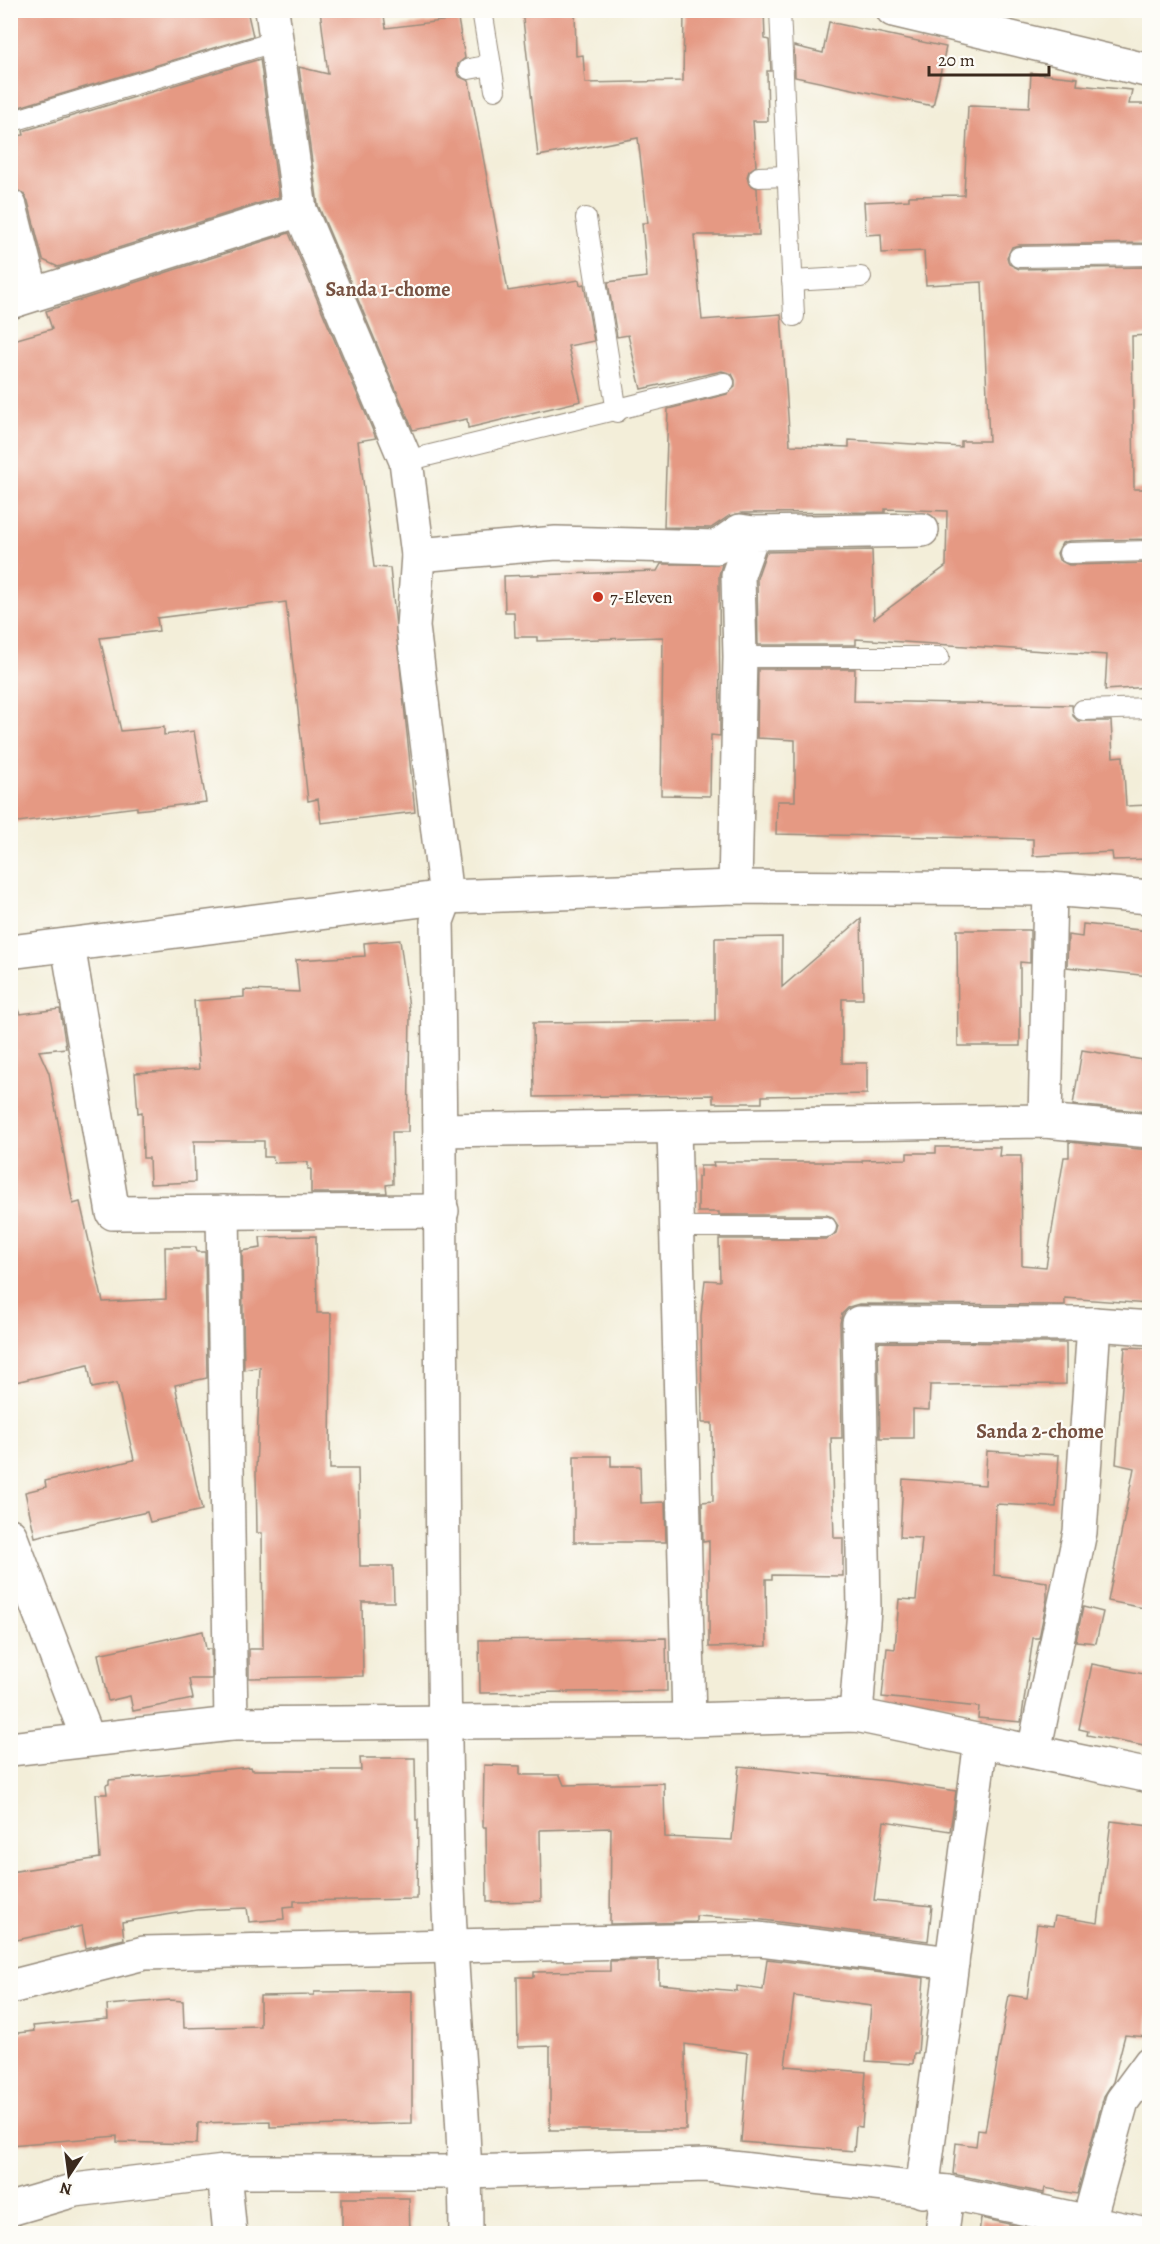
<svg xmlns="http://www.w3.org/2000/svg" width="1160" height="2244" font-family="Alegreya,serif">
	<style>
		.building { fill: #e59983 }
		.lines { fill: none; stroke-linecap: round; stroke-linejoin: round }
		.service-casing { stroke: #978c7c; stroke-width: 22 }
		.minor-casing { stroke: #978c7c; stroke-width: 36 }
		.tertiary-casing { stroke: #978c7c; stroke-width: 36 }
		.service { stroke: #fff; stroke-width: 20 }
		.minor { stroke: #fff; stroke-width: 33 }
		.tertiary { stroke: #fff; stroke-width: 33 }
		.poi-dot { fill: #c8321e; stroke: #fdfcf7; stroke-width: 2 }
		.labels { text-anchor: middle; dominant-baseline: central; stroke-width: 4.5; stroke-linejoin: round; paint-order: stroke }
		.poi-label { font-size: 18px; fill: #3b2a1e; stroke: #fdfcf7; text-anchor: start }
		.neighbourhood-label { font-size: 20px; font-weight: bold; fill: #765141; stroke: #fdfcf7 }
	</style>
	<rect width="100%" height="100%" fill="#fdfcf7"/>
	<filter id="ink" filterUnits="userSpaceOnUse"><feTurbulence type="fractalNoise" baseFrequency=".0167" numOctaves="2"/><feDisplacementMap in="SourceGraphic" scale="12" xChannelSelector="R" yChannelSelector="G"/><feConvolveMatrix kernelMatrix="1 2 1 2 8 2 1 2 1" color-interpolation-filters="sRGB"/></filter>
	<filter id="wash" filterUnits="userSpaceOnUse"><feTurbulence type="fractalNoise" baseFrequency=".008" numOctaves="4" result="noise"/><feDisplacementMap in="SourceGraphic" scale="24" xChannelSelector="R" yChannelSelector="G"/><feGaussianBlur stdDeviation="1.35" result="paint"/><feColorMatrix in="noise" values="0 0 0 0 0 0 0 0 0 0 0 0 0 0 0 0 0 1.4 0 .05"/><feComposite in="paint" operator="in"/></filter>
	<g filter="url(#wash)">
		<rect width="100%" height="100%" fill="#f3eed9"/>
		<g id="blocks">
			<g class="building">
				<polygon points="10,10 247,10 253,36 16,108 10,87"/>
				<polygon points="320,10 383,10 386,28 458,19 465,58 458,64 457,72 460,77 469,81 508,291 579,280 580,285 584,284 594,341 568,346 581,401 468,428 467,419 413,430 318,205 299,67 328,74"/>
				<polygon points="522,10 575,10 576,56 583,55 585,83 683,81 684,10 764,10 765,39 769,40 771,71 767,71 768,121 753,121 756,166 749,171 747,177 749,184 757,188 759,235 694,235 702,320 781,314 790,445 849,447 849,440 961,447 961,441 989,441 982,282 926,285 924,251 882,253 881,234 866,235 864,202 909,200 909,196 964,195 968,106 1029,108 1031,73 1078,78 1077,85 1132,90 1129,104 1149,104 1149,243 1019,245 1012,247 1007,257 1009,264 1019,269 1149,267 1149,335 1132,336 1134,489 1149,489 1149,539 1069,541 1062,543 1057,553 1059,560 1069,565 1149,563 1149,687 1105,690 1107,655 856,639 856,645 758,645 757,578 766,552 872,550 874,619 946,566 947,511 885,509 885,512 742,513 729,516 711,528 664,527 668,409 727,394 735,387 735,380 732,374 722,371 641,389 628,335 617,337 608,282 647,277 642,223 648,223 638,138 538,156"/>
				<polygon points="829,22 946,47 933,106 795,77 794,46 823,53"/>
				<polygon points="260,59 279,197 58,267 43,260 28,201 23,193 10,188 10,137 24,135 23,131"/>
				<polygon points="289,233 376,438 358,441 374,567 390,568 415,812 321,823 318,799 308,801 286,602 157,618 159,631 100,638 121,731 164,727 164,735 194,731 206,802 137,810 137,807 10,823 10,341 52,329 46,311"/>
				<polygon points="661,564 722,564 719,575 720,736 711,735 710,796 661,795 663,637 537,641 537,637 515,637 514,612 505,612 504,576 657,571"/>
				<polygon points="758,669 855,669 854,701 1072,705 1073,716 1078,721 1111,721 1113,757 1123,756 1126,806 1149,805 1149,859 1113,860 1112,852 1033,856 1033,839 776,834 777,801 795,801 795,740 757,738"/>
				<polygon points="861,919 863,999 842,999 842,1063 867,1063 867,1094 762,1096 762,1103 713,1103 713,1095 534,1097 533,1023 715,1021 715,938 782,937 782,987"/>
				<polygon points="1083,924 1149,931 1149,976 1067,967 1068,935 1082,937"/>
				<polygon points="957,930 1030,930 1030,963 1020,962 1020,1046 958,1046"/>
				<polygon points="400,940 410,1015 408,1132 392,1132 393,1184 386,1185 387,1193 311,1193 311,1169 308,1169 308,1162 274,1163 273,1157 264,1157 264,1141 194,1141 195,1182 150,1184 149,1158 143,1158 142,1112 138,1113 135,1073 199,1069 194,1001 244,997 244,990 299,992 296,960 365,956 364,943"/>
				<polygon points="10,994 20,1014 60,1009 66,1048 39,1051 49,1073 73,1204 80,1202 103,1302 166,1299 165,1247 196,1247 197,1252 205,1252 207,1378 175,1385 202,1510 150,1522 147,1512 35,1537 25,1492 46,1487 45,1481 134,1460 117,1383 92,1388 88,1365 11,1383"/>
				<polygon points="1082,1050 1149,1061 1149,1112 1073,1105"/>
				<polygon points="1069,1142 1149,1150 1149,1304 1065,1298 1065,1305 859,1304 849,1307 842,1314 840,1323 842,1438 831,1438 834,1538 843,1538 843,1576 772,1575 772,1579 766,1579 767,1646 709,1647 709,1541 703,1542 702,1502 713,1501 712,1423 702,1423 701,1316 705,1280 720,1281 719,1239 826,1239 836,1233 838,1226 832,1217 826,1215 719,1215 719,1212 698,1212 698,1177 700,1177 700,1166 714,1166 713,1162 862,1162 862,1160 907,1159 907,1153 936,1153 936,1147 1000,1147 999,1156 1021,1156 1022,1265 1046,1267 1064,1157 1069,1157"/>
				<polygon points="316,1236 317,1313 331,1313 330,1469 358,1469 360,1566 393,1566 394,1602 362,1602 363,1676 249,1678 249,1649 263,1649 262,1533 257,1533 256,1470 260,1367 244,1370 242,1251 261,1248 260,1237"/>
				<polygon points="878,1342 1066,1343 1066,1384 930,1385 929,1410 913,1409 913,1438 880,1438"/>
				<polygon points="1125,1347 1149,1348 1149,1609 1108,1601 1134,1468 1116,1464"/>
				<polygon points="987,1451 1059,1455 1056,1507 996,1504 994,1575 1047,1582 1047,1599 1039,1638 1033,1638 1021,1722 978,1718 979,1707 882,1697 887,1648 895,1649 899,1599 916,1600 922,1538 900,1537 903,1479 985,1485"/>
				<polygon points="574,1456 611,1456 611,1466 640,1466 641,1503 665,1502 666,1542 574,1542"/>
				<polygon points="1083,1607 1103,1612 1096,1643 1076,1641"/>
				<polygon points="203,1631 206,1649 211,1649 212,1679 189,1679 193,1699 133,1711 130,1696 108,1701 98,1654"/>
				<polygon points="666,1638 667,1691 480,1693 479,1640"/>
				<polygon points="1092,1664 1149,1675 1149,1747 1087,1735 1088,1731 1079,1729"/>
				<polygon points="360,1758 415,1758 416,1820 418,1820 417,1899 294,1901 294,1906 283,1907 284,1919 249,1922 247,1908 197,1910 122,1922 124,1939 86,1948 82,1926 17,1940 16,1937 10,1938 10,1872 100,1858 96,1794 107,1794 106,1785 109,1784 109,1780 251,1767 252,1770 361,1770"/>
				<polygon points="484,1765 520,1766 520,1775 560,1775 564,1785 664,1783 665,1837 732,1840 739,1766 888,1781 956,1791 950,1831 884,1821 874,1900 932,1906 928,1941 763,1920 696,1916 696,1922 610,1924 611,1828 540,1830 541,1901 487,1902 486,1827 483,1827"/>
				<polygon points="1111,1821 1149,1826 1149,2014 1147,2037 1125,2035 1113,2082 1104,2096 1077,2194 1045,2188 1044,2193 953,2174 956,2143 976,2146 978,2130 985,2131 1009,1995 1027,1998 1037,1924 1053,1926 1055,1916 1098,1923"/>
				<polygon points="767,1959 924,1978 918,2053 914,2053 913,2064 866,2061 871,2006 794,1996 785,2066 866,2072 862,2127 856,2126 854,2151 741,2142 748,2053 685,2044 686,2130 550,2130 550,2046 518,2047 517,1977 534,1977 534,1972 610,1971 610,1961 659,1960 659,1984 737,1991 737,1986 763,1990"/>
				<polygon points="412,1991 412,2123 270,2127 270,2121 198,2123 197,2144 117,2142 117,2136 10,2145 10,2034 34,2031 33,2026 108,2019 107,2005 170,2000 183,2001 184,2028 260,2026 260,1996 314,1995 314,1992"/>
				<polygon points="342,2198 409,2198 410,2234 342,2234"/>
				<polygon points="981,2218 1037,2230 1037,2234 979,2234"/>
			</g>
		</g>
	</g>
	<g filter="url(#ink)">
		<use href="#blocks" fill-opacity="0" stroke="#978c7c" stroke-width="1.5"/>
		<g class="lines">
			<defs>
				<g id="service">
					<polyline points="482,10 495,90"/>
					<polyline points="780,10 794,316"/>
					<polyline points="469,69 491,65"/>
					<polyline points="10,122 277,41"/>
					<polyline points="759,177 788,176"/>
					<polyline points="586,218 617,412"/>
					<polyline points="1019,257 1150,255"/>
					<polyline points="792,281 861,277"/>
					<polyline points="406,461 724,383"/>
					<polyline points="1069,553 1150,551"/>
					<polyline points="740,657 939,657"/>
					<polyline points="1083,710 1150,708"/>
					<polyline points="677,1227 826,1227"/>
				</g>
				<g id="minor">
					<path d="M 272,10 L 300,210 L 406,461 L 418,555 L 413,627 L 446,897 L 437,921 C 443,1231 440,1541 447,1851 C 449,1979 466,2106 466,2234"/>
					<polyline points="893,10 1150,71"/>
					<polyline points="10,206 32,294"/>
					<polyline points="10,302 300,210"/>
					<polyline points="418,555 556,543 717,547 740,531 753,533"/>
					<polyline points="735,887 740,657 738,575 753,533 922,530"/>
					<polyline points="68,945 113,1213 442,1211"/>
					<polyline points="1045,1121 1050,889"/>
					<polyline points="674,1128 689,1720"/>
					<polyline points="441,1130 1045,1121 1150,1131"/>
					<polyline points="223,1212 231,1724"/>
					<polyline points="10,1535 88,1739"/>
					<polyline points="856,1715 864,1609 859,1323 1094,1324 1150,1328"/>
					<polyline points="10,1749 231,1724 689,1720 856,1715 1150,1776"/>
					<polyline points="1034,1751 1080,1532 1094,1324"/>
					<polyline points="10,1987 144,1953 759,1939 952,1963"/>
					<polyline points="224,2172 230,2234"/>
					<polyline points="922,2191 981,1741"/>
					<polyline points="10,2209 75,2190 224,2172 466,2172 706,2165 947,2192 1146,2234"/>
					<polyline points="1089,2220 1122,2101 1150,2063"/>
					<polyline points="942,2234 947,2192"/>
				</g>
				<polyline id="tertiary" points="10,952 446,897 735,887 1050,889 1150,897"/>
			</defs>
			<use href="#service" class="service-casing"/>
			<use href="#minor" class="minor-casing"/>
			<use href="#tertiary" class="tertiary-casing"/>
			<use href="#service" class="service"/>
			<use href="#minor" class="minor"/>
			<use href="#tertiary" class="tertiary"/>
		</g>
	</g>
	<circle class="poi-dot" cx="598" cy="597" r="6"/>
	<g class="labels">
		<g class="poi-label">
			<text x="610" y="597">7-Eleven</text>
		</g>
		<g class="neighbourhood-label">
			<text x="388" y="289">Sanda 1-chome</text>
			<text x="1040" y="1431">Sanda 2-chome</text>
		</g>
	</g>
	<rect width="1160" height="2244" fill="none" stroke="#fdfcf7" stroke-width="36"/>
	<g transform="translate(69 2175) rotate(193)" stroke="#fdfcf7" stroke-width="4.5" paint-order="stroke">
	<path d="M0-4.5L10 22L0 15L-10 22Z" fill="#3b2a1e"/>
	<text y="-9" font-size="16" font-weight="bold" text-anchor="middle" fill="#3b2a1e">N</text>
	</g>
	<path d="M929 66v9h120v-9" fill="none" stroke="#3b2a1e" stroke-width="3"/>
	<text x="938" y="66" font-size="18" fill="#3b2a1e" stroke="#fdfcf7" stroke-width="4.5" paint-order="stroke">20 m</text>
</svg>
